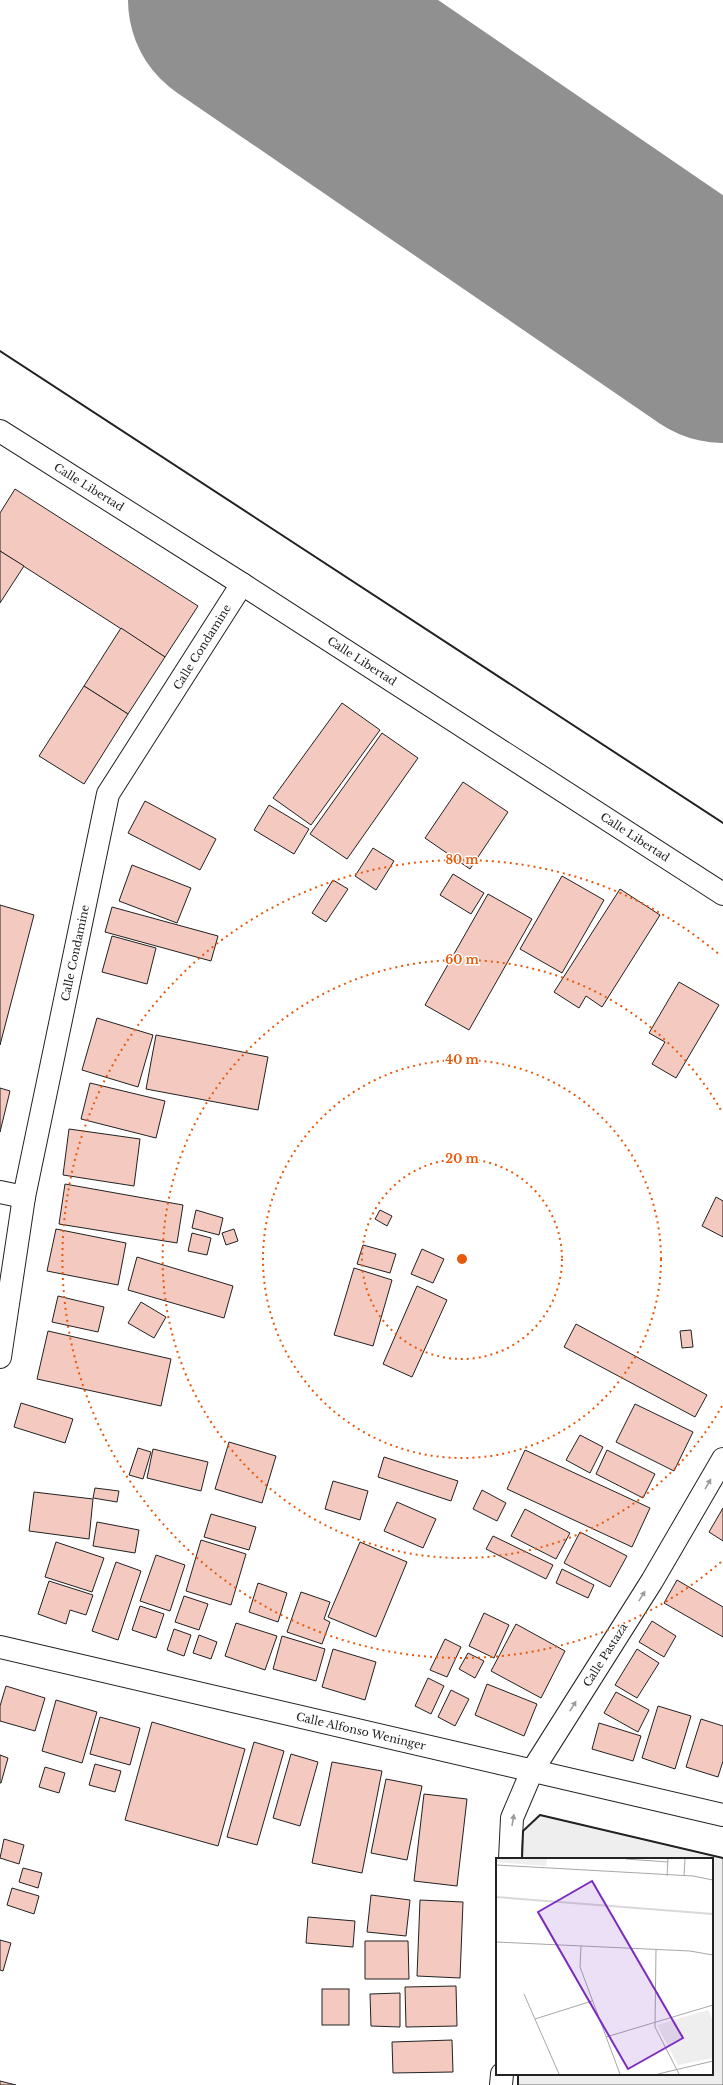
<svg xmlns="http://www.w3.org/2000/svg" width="723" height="2085" font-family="'Libre Baskerville',serif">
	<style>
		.green { fill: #eee; stroke: #6f6f6f }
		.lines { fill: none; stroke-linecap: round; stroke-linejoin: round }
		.runway { stroke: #909090; stroke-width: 224 }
		.building { fill: #f3c9c0; stroke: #222 }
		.street-casing { stroke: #222; stroke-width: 24 }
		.secondary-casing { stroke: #222; stroke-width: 24 }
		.street { stroke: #fff; stroke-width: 22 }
		.secondary { stroke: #fff; stroke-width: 22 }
		.wall { stroke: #222; stroke-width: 2 }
		.oneway { fill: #9c9c9c }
		.ring { fill: none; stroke: #e8590c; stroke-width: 2; stroke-dasharray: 2 4 }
		.labels { text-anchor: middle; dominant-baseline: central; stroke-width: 3; stroke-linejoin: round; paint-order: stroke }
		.street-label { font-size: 11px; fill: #222; stroke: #fff }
		.inset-river { fill: none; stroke: #d9d9d9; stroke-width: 2 }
		.inset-road { fill: none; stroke: #a7a7a7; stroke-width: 1 }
		.view { fill: #7b2cbf; fill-opacity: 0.15; stroke: #7b2cbf; stroke-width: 2 }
		.inset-edge { fill: none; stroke: #222; stroke-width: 2 }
		.centre { fill: #e8590c; stroke: #fff; stroke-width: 2 }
		.ring-label { font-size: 12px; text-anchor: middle; font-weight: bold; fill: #e8590c; stroke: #fff; stroke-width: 3; stroke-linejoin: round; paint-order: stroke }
	</style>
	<rect width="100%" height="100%" fill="#fff"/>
	<polygon class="green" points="540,1815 723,1858 723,2085 518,2085 518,2074 712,2074 712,1859 522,1859 523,1831"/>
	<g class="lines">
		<polyline class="runway" points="240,0 723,331"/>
	</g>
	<g class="building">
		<polygon points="15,489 198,606 165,657 0,551 0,513"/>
		<polygon points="0,551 24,566 0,603"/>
		<polygon points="121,628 165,657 128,714 84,686"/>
		<polygon points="84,686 128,714 84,784 39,756"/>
		<polygon points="342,703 380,730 311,825 273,798"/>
		<polygon points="382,733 418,758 347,859 310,834"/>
		<polygon points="463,782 508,812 470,869 425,838"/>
		<polygon points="145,801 216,839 200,870 128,833"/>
		<polygon points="269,805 309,829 294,854 254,830"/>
		<polygon points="373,848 394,861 376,890 355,876"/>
		<polygon points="132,865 191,888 177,923 119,901"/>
		<polygon points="453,874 484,893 471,914 440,895"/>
		<polygon points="562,876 604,900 562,973 520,949"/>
		<polygon points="333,880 348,889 326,922 312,913"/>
		<polygon points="620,889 660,915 602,1007 586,996 579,1008 554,992"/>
		<polygon points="488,894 532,919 469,1030 425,1005"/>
		<polygon points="0,905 34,915 0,1045"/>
		<polygon points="112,907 218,936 211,961 105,932"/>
		<polygon points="112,936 156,948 147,984 102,972"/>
		<polygon points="679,982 719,1005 676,1078 652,1064 665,1042 649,1033"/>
		<polygon points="97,1018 153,1035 138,1087 82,1070"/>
		<polygon points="156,1035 268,1057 258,1110 146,1089"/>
		<polygon points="90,1083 165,1101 156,1138 81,1119"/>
		<polygon points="0,1088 10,1091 0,1132"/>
		<polygon points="69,1129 140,1139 134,1186 63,1175"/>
		<polygon points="65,1184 183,1205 177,1243 59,1224"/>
		<polygon points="716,1197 723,1201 723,1237 702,1226"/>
		<polygon points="196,1210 223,1218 219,1235 192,1228"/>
		<polygon points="380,1210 392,1216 387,1226 375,1219"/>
		<polygon points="56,1229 126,1243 118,1285 47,1271"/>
		<polygon points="234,1229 238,1241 226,1245 222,1233"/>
		<polygon points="192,1233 211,1238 207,1255 188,1251"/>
		<polygon points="363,1245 396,1254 390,1273 357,1264"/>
		<polygon points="422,1249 444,1259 433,1283 411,1274"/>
		<polygon points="137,1257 233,1286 224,1318 128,1290"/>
		<polygon points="354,1268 392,1280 373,1346 334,1335"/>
		<polygon points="417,1286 447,1300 412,1377 383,1364"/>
		<polygon points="58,1296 104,1307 98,1332 52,1322"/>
		<polygon points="141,1302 166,1317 154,1338 128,1323"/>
		<polygon points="576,1324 707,1395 695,1417 564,1347"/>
		<polygon points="691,1330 693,1347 682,1348 680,1331"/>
		<polygon points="48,1331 171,1359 161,1406 37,1379"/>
		<polygon points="21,1403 73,1419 65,1443 14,1427"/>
		<polygon points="635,1404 693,1432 674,1471 616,1442"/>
		<polygon points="580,1435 603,1447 590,1473 566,1460"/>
		<polygon points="229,1442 276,1456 262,1503 215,1489"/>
		<polygon points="138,1448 151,1452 143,1479 129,1475"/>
		<polygon points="153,1449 208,1462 201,1491 147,1478"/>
		<polygon points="525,1450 650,1508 632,1547 507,1489"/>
		<polygon points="607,1450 655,1474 643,1498 596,1474"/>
		<polygon points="384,1457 458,1481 451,1501 378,1477"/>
		<polygon points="333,1481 368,1491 360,1520 325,1509"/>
		<polygon points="95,1488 119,1491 117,1502 93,1498"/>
		<polygon points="482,1490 506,1503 497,1521 473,1509"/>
		<polygon points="34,1492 93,1499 89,1539 29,1531"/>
		<polygon points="397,1502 436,1519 423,1548 384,1531"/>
		<polygon points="723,1508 723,1541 709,1532"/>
		<polygon points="525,1509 570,1533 556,1559 511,1536"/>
		<polygon points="211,1514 256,1527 249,1550 204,1537"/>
		<polygon points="97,1522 139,1530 135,1553 93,1546"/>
		<polygon points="580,1532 627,1556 610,1587 564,1563"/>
		<polygon points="493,1536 553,1565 546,1579 486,1549"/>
		<polygon points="201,1540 246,1554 231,1605 186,1591"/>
		<polygon points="56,1542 104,1558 92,1592 45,1577"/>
		<polygon points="360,1542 407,1562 376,1637 328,1617"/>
		<polygon points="156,1555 185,1565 170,1611 140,1601"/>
		<polygon points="116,1562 141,1571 118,1640 92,1631"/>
		<polygon points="562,1569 594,1585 588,1598 556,1583"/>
		<polygon points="677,1580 723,1607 723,1637 664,1603"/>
		<polygon points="49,1581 93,1595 86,1615 70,1610 66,1624 38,1614"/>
		<polygon points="258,1583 287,1593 278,1622 249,1612"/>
		<polygon points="301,1592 330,1602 324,1619 330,1622 322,1644 287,1632"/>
		<polygon points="184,1596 208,1604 199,1630 175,1622"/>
		<polygon points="140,1606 164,1614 156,1638 132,1630"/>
		<polygon points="484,1613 509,1625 494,1658 469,1646"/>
		<polygon points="652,1621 676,1636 664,1657 639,1642"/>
		<polygon points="236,1623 277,1636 265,1670 225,1656"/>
		<polygon points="516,1624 565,1651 541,1698 491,1671"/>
		<polygon points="174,1629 191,1635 184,1656 167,1650"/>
		<polygon points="199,1635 217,1642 211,1659 193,1653"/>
		<polygon points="282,1636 325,1649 316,1681 273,1669"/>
		<polygon points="445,1639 461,1647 447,1677 430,1670"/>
		<polygon points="333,1649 376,1662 365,1700 322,1687"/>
		<polygon points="637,1649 659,1663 637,1698 615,1685"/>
		<polygon points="468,1653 484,1661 475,1678 459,1669"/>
		<polygon points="428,1678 444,1686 431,1714 415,1706"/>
		<polygon points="487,1684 537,1704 524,1736 475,1715"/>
		<polygon points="6,1686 45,1698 35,1731 0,1721 0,1706"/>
		<polygon points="451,1690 469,1699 455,1726 438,1717"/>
		<polygon points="616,1692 649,1710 638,1732 604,1713"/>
		<polygon points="56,1700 97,1712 82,1763 42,1751"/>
		<polygon points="658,1706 691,1716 675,1769 642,1758"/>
		<polygon points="100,1717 140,1728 130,1765 90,1754"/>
		<polygon points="701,1719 723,1726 723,1761 718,1777 686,1767"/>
		<polygon points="152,1722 245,1749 218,1846 125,1820"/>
		<polygon points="599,1723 641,1736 633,1761 592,1749"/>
		<polygon points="254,1742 284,1751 257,1845 227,1837"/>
		<polygon points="291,1754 318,1762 300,1826 273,1818"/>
		<polygon points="0,1755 8,1758 1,1783 0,1783"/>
		<polygon points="332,1762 382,1771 362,1873 312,1863"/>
		<polygon points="95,1764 121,1771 115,1792 89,1785"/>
		<polygon points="45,1767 65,1773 59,1793 39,1787"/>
		<polygon points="386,1779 422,1786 407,1860 371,1853"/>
		<polygon points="424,1794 467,1799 457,1886 414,1881"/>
		<polygon points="4,1839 24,1845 19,1864 0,1858"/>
		<polygon points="23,1868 42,1873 38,1888 19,1882"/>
		<polygon points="12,1888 39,1896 34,1914 7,1905"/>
		<polygon points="371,1895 410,1900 406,1936 367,1932"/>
		<polygon points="420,1900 463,1902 460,1978 417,1976"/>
		<polygon points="308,1917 355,1921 353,1947 306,1943"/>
		<polygon points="0,1940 11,1943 3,1971 0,1970"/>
		<polygon points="365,1941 408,1941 409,1979 365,1979"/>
		<polygon points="456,1986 457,2026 406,2027 405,1987"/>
		<rect x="322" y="1989" width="27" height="36"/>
		<polygon points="400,1993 400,2027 371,2026 370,1994"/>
		<polygon points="452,2040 453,2072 393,2073 392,2042"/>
		<polygon points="0,2081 16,2085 0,2085"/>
	</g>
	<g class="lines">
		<defs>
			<g id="street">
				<polyline points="0,1192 24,1197"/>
				<polyline points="0,1647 723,1815"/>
				<polyline points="510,1859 512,1818 532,1771 652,1581 723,1459"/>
				<polyline points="501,2085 502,2074"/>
			</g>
			<g id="secondary">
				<polyline points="0,431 242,584 723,894"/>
				<polyline points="0,1357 24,1197 108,794 242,584"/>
			</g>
		</defs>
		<use href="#street" class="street-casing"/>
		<use href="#secondary" class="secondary-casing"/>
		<use href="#street" class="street"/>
		<use href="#secondary" class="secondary"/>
		<g class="wall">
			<polyline points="0,351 723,823"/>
			<polyline points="522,1859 523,1831 540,1815 723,1858"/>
			<polyline points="518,2085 518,2074"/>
		</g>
	</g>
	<defs><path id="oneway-solid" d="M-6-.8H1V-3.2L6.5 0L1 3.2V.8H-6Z"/></defs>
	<g class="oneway">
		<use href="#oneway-solid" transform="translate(708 1484) rotate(-60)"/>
		<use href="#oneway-solid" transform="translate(642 1596) rotate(-58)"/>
		<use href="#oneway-solid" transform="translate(573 1706) rotate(-58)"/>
		<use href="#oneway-solid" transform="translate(513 1820) rotate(-80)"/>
	</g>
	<g class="ring">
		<circle cx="462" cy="1259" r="100"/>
		<circle cx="462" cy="1259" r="199"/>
		<path d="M722 1406A299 299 0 1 1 722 1112"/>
		<path d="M721 1562A399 399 0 1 1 721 956"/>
	</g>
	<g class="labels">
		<g class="street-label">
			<text transform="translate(89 487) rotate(32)">Calle Libertad</text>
			<text transform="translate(202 647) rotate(-58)">Calle Condamine</text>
			<text transform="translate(362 661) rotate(33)">Calle Libertad</text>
			<text transform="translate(635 837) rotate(33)">Calle Libertad</text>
			<text transform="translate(75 953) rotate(-78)">Calle Condamine</text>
			<text transform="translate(605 1655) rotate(-58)">Calle Pastaza</text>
			<text transform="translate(361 1731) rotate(13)">Calle Alfonso Weninger</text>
		</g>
	</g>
	<g transform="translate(496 1858)">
		<rect width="217" height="217" fill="#fff"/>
		<path d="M 0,1 L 51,1 L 50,8 L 0,4 ZM 212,152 L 217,163 L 217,200 L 182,207 L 161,167 Z" fill="#eee"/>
		<path class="inset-river" d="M 0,39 L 217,56"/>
		<path class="inset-road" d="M 130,1 L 172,4M 0,7 L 197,18 L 217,22M 171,18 L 172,1M 188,18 L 189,1M 0,84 L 194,93 L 217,97M 85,88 L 84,109 L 124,216M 160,91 L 159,169 L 183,216M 28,136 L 63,216M 39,161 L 96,143M 110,179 L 217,147M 162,216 L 217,203"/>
		<path class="view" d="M 96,23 L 187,180 L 132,211 L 42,54 Z"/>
		<rect width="217" height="217" class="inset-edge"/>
	</g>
	<circle cx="462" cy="1259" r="6" class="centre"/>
	<g class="ring-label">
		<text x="462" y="864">80 m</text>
		<text x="462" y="964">60 m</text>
		<text x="462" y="1064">40 m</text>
		<text x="462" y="1163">20 m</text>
	</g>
</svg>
